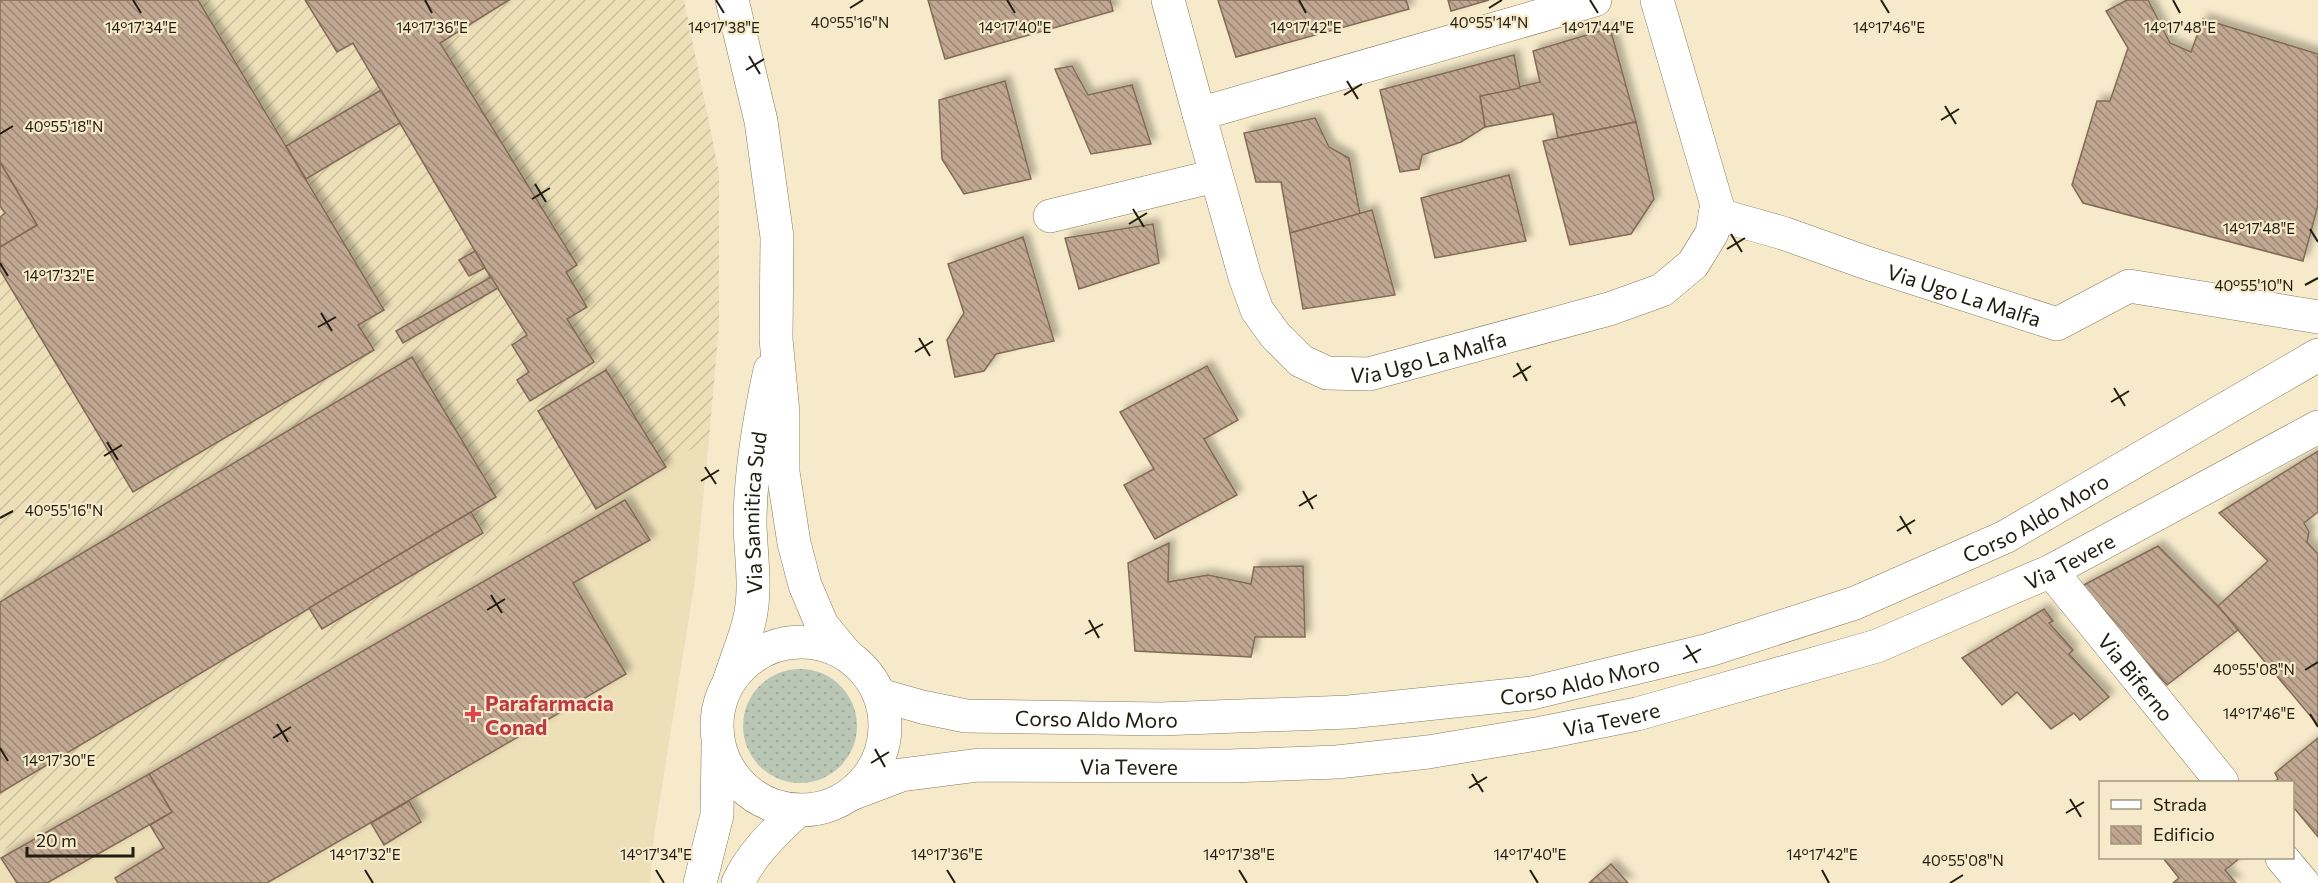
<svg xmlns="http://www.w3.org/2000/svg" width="2318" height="883" font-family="Commissioner,sans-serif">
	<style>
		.built { fill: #eddfb8 }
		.industrial { fill: url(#industrial-furrows) }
		.green { fill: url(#green-dots) }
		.building { fill: url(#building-back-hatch); stroke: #836b56; stroke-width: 1.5; filter: url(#shadow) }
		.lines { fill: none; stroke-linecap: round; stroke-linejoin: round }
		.minor-casing { stroke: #867b5e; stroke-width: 34 }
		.major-casing { stroke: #867b5e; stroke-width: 34 }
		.minor { stroke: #fff; stroke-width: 33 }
		.major { stroke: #fff; stroke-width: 33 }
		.ticks { fill: none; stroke: #211d11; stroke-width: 2 }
		.health-dot { fill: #e0444e; stroke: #f6eaca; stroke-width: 2 }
		.labels { text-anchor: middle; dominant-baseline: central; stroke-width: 4.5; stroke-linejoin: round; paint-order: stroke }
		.street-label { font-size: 21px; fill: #211d11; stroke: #f6eaca }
		.health-label { font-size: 21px; font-weight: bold; fill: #be3a42; stroke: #f6eaca; text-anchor: start }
		.ticks-label { font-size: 15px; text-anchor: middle; fill: #211d11; stroke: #f6eaca; stroke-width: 4.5; stroke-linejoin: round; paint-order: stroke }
	</style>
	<defs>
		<pattern id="industrial-furrows" width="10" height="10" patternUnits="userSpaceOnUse" patternTransform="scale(1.5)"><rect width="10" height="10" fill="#eddfb8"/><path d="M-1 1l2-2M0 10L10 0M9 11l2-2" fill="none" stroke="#cbbf9d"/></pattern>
		<pattern id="green-dots" width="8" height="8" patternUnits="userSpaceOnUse" patternTransform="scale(1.5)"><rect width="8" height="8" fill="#bac7b5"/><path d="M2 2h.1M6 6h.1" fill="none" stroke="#a0aa9b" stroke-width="1.8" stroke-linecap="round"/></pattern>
		<pattern id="building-back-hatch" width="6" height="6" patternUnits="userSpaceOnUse" patternTransform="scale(1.5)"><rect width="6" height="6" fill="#c0a792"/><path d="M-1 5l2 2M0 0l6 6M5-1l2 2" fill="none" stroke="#9c8776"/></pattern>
		<filter id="shadow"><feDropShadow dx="5.5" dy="-5.5" stdDeviation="3" flood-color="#0004"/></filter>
	</defs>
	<rect width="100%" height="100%" fill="#f6eaca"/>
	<polygon class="built" points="709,439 695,580 654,836 650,883 0,883 0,852"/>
	<polygon class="industrial" points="0,0 684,0 719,172 719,326 709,439 0,852"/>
	<circle class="green" cx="800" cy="726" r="57"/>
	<g class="building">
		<polygon points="0,0 198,0 384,310 358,325 374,350 133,492 0,270 0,247 37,225 0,162"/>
		<polygon points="305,0 509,0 440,43 577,265 566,272 587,307 567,319 594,362 530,401 517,380 529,372 512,345 527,335 485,268 353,43 337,52"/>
		<polygon points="928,0 1110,0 1113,11 945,59"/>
		<polygon points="1218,0 1406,0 1409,9 1236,57"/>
		<polygon points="1448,0 1489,0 1451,11"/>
		<polygon points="2127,0 2148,0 2170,43 2191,52 2203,19 2318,54 2318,205 2303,261 2083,203 2072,185 2097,101 2110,101 2128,48 2106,11"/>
		<polygon points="1610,28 1636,122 1558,138 1553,114 1485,127 1480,96 1540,82 1533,51"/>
		<polygon points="1514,55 1520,88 1480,96 1485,127 1461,142 1422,155 1419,169 1400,172 1380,90"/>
		<polygon points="1072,66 1088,95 1132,85 1151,144 1091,154 1055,69"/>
		<polygon points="1005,81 1031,179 964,194 942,159 939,100"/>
		<polygon points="381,90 400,123 306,179 286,146"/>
		<polygon points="1315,118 1329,147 1349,158 1360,214 1290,233 1281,182 1256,182 1244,133"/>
		<polygon points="1636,122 1654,199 1631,234 1570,245 1543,141"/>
		<polygon points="0,162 37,225 0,247 0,217 5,213 0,206"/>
		<polygon points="1509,175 1526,241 1435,258 1421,198"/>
		<polygon points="1372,210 1395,295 1303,309 1290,233"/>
		<polygon points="1153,224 1159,263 1079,289 1065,238"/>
		<polygon points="1023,237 1054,341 996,354 984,371 955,377 947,340 964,313 948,264"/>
		<polygon points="475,251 485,268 469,276 459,260"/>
		<polygon points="491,277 498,288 403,343 396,331"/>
		<polygon points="412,357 496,497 0,793 0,602"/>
		<polygon points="1207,366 1238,420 1204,439 1237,495 1155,539 1124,485 1154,469 1120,412"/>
		<polygon points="606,370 666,467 596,509 538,411"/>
		<polygon points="2318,451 2318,512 2304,523 2309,532 2307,542 2318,554 2318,725 2218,606 2268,561 2219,513"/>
		<polygon points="625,500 650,540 573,583 626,674 267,883 118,883 115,878 164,848 150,825 172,812 149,774"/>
		<polygon points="471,512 483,533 322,629 309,608"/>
		<polygon points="1169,543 1168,582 1208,575 1251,584 1254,567 1303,566 1305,637 1255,637 1251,657 1135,651 1128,563"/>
		<polygon points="2158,546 2218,606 2238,630 2167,685 2078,588"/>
		<polygon points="2044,609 2053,621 2049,623 2073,650 2069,654 2109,697 2080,720 2074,713 2051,729 2017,692 2002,705 1962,658"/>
		<polygon points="2318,738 2318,837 2295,809 2292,811 2292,782 2274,782 2278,779 2275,773"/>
		<polygon points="149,774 172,812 47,883 17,883 1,858"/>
		<polygon points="409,801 421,822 384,845 371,823"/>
		<polygon points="2163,858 2240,858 2225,870 2236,883 2173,883 2179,878"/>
		<polygon points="1611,864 1628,883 1589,883"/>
	</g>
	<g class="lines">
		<defs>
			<g id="minor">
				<polyline points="1168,0 1199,114 1595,0"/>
				<path id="s1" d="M 1199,114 L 1245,277 L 1257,310 L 1275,335 L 1301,361 L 1327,373 L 1369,374 L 1609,309 L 1662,290 L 1693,264 L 1712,233 L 1717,205 L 1657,0"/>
				<path id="s2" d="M 1715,214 L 1783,233 L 1867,263 L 2057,324 L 2129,286 L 2318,317"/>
				<polyline points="1050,216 1215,176"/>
				<path id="s3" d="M 2051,571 L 2222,782"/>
				<path id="s4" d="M 880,695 L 922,707 L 966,716 L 1160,719 L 1349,712 L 1532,693 L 1709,650 L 1855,603 L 2005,537 L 2318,355"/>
				<path id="s5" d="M 851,794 L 901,775 L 979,765 L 1229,766 L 1337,762 L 1428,752 L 1542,733 L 1637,714 L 1877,646 L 2051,571 L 2318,427"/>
				<polyline points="2282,858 2303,883"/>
			</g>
			<g id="major">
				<polyline points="732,0 761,121 777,237 776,339 783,413 783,472 794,543 805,585 822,625 846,654"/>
				<circle cx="801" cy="726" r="84"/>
				<path id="s6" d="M 730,679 C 736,660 744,641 749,622 C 757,590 751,558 750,525 C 750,473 759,421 770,370"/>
				<polyline points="700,883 717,815 718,748"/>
				<path d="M 738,883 C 751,854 774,833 797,811"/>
			</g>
		</defs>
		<use href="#minor" class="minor-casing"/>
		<use href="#major" class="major-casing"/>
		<use href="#minor" class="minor"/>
		<use href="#major" class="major"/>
	</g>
	<path class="ticks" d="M 133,0 L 141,13M 425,0 L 432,13M 716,0 L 724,13M 1007,0 L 1015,13M 1299,0 L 1306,13M 1590,0 L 1598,13M 1881,0 L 1889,13M 2173,0 L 2180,13M 850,8 L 863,0M 1489,8 L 1502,0M 749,56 L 760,74M 746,70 L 764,59M 1347,81 L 1358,99M 1344,95 L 1362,84M 1945,106 L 1956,124M 1941,120 L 1959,109M 0,134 L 13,126M 535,184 L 546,202M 532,199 L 550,188M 1133,209 L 1144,227M 1129,224 L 1147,213M 2310,229 L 2318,242M 1731,234 L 1742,252M 1727,249 L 1745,238M 0,263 L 8,276M 2305,285 L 2318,278M 321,313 L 332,331M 318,327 L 336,317M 919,338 L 930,356M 915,352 L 933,341M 1517,363 L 1527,381M 1513,377 L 1531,366M 2114,388 L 2125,406M 2111,402 L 2129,391M 107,442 L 118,460M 104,456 L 122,445M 705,467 L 716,484M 701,481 L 719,470M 1303,491 L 1313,509M 1299,506 L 1317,495M 1900,516 L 1911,534M 0,518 L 13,511M 1897,531 L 1915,520M 491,595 L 502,613M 487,610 L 505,599M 1089,620 L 1099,638M 1085,634 L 1103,624M 1686,645 L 1697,663M 1683,659 L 1701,649M 2305,670 L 2318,662M 2310,714 L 2318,727M 277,724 L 288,742M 273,738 L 291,727M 0,748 L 8,761M 875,749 L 885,767M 871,763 L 889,752M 1472,774 L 1483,792M 1469,788 L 1487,777M 2070,799 L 2081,817M 2066,813 L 2084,802M 365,870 L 373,883M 656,870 L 664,883M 947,870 L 955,883M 1239,870 L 1247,883M 1530,870 L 1538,883M 1822,870 L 1829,883M 1950,883 L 1963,875"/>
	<path class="health-dot" d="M470 705h6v6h6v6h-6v6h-6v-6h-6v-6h6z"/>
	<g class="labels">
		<g class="street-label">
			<text stroke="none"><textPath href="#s2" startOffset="262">Via Ugo La Malfa</textPath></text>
			<text stroke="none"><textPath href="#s1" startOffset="404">Via Ugo La Malfa</textPath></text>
			<text stroke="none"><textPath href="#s6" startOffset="170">Via Sannitica Sud</textPath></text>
			<text stroke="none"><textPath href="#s4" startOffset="1191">Corso Aldo Moro</textPath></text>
			<text stroke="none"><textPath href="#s5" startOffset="1254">Via Tevere</textPath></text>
			<text stroke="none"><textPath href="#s3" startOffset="136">Via Biferno</textPath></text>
			<text stroke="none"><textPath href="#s4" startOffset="705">Corso Aldo Moro</textPath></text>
			<text stroke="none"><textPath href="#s4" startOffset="219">Corso Aldo Moro</textPath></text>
			<text stroke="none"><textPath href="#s5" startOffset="768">Via Tevere</textPath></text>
			<text stroke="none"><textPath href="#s5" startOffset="282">Via Tevere</textPath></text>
		</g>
		<g class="health-label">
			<text x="485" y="702">Parafarmacia<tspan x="485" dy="24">Conad</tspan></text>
		</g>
	</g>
	<g class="ticks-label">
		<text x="1489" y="28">40°55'14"N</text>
		<text x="850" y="28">40°55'16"N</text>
		<text x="2180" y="33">14°17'48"E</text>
		<text x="141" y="33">14°17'34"E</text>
		<text x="432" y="33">14°17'36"E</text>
		<text x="724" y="33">14°17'38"E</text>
		<text x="1015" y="33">14°17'40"E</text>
		<text x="1306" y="33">14°17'42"E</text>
		<text x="1598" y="33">14°17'44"E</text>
		<text x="1889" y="33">14°17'46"E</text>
		<text x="64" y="132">40°55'18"N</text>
		<text x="2259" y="234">14°17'48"E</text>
		<text x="59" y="281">14°17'32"E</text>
		<text x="2254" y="291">40°55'10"N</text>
		<text x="64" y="516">40°55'16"N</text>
		<text x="2254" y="675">40°55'08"N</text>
		<text x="2259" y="719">14°17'46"E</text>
		<text x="59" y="766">14°17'30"E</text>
		<text x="365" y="860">14°17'32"E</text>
		<text x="656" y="860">14°17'34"E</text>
		<text x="947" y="860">14°17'36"E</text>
		<text x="1239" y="860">14°17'38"E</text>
		<text x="1530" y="860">14°17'40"E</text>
		<text x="1822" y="860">14°17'42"E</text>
		<text x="1963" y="866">40°55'08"N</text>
	</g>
	<rect x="2099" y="781" width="195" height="78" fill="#f6eaca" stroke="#a19880" stroke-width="1.5"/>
	<rect x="2111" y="800" width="30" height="9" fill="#ffffff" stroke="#a19880" stroke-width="1.5"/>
	<text x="2153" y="811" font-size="18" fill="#211d11">Strada</text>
	<rect x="2111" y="826" width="30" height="18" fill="url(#building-back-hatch)" stroke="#a19880" stroke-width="1.5"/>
	<text x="2153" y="841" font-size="18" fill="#211d11">Edificio</text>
	<path d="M27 847v9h106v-9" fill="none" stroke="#211d11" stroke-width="3"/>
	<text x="36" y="847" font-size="18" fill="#211d11" stroke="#f6eaca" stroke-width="4.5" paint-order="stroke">20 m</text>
</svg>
